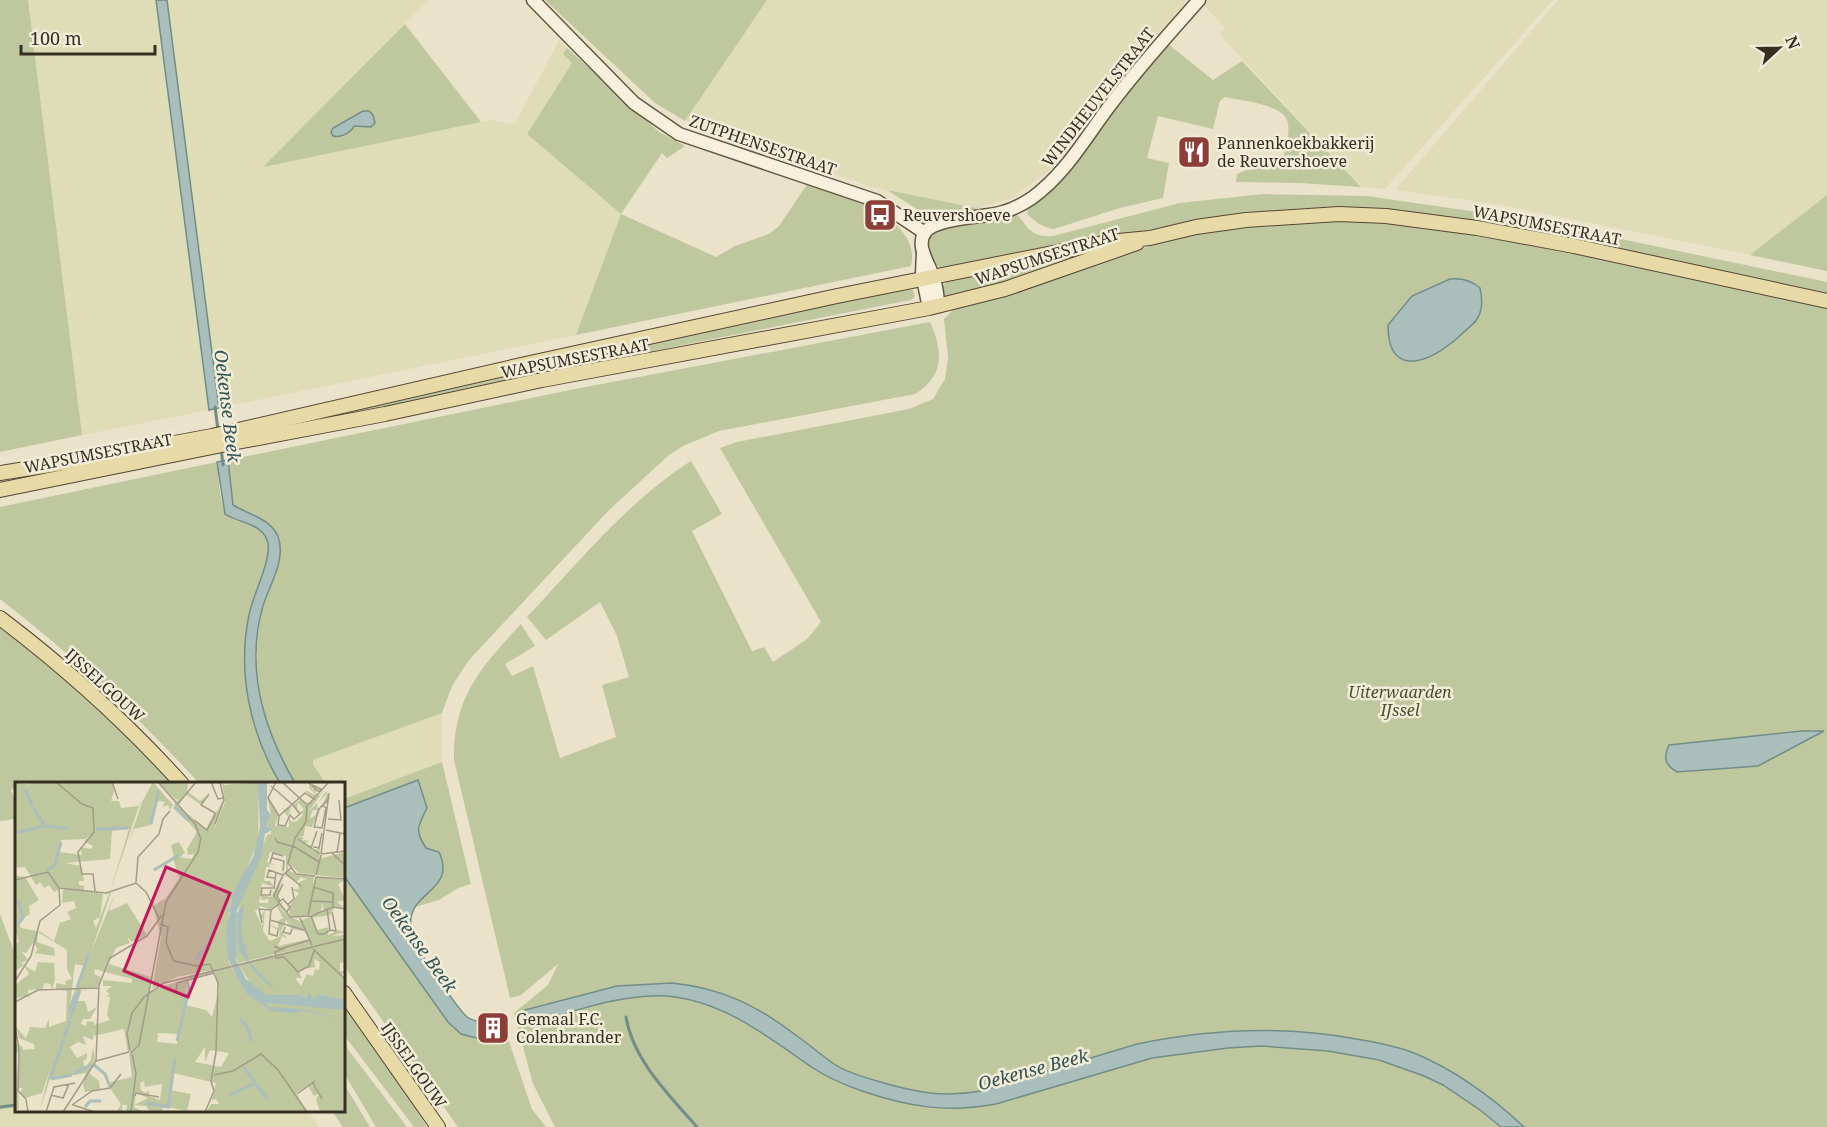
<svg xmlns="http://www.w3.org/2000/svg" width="1827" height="1127" font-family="'Noto Serif',serif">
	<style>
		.farmland { fill: #dfdcb8 }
		.green { fill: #bfc79f }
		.water { fill: #aabfbb; stroke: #718d88; stroke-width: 1.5 }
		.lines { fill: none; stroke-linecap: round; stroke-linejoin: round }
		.stream { stroke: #718d88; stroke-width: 3 }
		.secondary-casing { stroke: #675843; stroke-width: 15 }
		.primary-casing { stroke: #534534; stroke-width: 16 }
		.secondary { stroke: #f6f0dc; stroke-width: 12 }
		.primary { stroke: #e8daa7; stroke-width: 14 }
		.labels { text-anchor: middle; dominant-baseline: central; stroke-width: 5; stroke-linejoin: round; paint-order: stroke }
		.street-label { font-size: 16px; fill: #372e22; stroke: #f2edd9 }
		.poi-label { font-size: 16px; fill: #372e22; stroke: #f2edd9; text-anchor: start }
		.park-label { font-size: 16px; font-style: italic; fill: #44512b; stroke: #f2edd9 }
		.water-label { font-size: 18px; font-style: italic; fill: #335455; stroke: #f2edd9 }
		.inset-river { fill: none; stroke: #aabfbb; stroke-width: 3 }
		.inset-road { fill: none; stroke: #a29b87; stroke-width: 1.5 }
		.view { fill: #c2185b; fill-opacity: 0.15; stroke: #c2185b; stroke-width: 3 }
		.inset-edge { fill: none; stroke: #372e22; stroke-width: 3 }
	</style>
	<rect width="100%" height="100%" fill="#eae3ca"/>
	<g class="farmland">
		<polygon points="28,0 156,0 209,410 82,435"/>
		<polygon points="167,0 429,0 264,166 491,120 515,124 559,40 567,48 563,54 572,63 527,134 621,214 576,335 219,408"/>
		<polygon points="767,0 1187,0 1133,63 1050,170 1010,199 976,208 871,187 685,121"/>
		<polygon points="1205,0 1553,0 1385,189 1361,187 1219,34 1225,28 1202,3"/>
		<polygon points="1558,0 1827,0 1827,195 1750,255 1502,205 1395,190"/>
		<polygon points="442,713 442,762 344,799 344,784 326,783 313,765 313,760"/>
		<polygon points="16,1107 16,1110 308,1111 319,1127 0,1127 0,1110"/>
	</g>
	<g class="green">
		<polygon points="0,0 28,0 82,435 0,452"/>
		<polygon points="545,0 767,0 685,121 655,103"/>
		<polygon points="405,24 481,122 263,167"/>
		<path d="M 1167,43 L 1213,80 L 1242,61 L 1361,187 L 1299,183 L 1236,182 L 1237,174 C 1251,165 1269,172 1282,162 C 1285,150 1290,136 1288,124 C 1286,104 1242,101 1225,97 L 1220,101 L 1213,129 L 1158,116 L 1147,158 L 1169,163 L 1163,198 L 1120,208 L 1054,229 C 1042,227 1037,223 1028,215 L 1027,208 Z"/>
		<path d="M 567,48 L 659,132 L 685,146 L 667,158 L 662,153 L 621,214 L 716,257 L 735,246 L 769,234 L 779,226 L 808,183 C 840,194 923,218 911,266 L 576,335 L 621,214 L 527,134 L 572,63 L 563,54 Z"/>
		<polygon points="887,190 976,208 987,206 935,217 923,213"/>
		<path d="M 1263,194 L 1367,196 L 1477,212 L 1549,224 L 1827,282 L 1827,294 L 1643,254 L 1452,217 L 1337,208 L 1293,209 L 1231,215 L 945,270 L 933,263 C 930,255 924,245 930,237 C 938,226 978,225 992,221 C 998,220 1009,214 1015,215 C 1025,216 1024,238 1053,236 L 1180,203 Z"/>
		<polygon points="1827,195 1827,271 1750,255"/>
		<path d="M 1315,220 L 1375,222 L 1476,232 L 1827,307 L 1827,1127 L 555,1127 L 533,1084 L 514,1013 L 548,985 L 558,964 L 521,995 L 510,998 L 454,760 C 453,697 481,667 521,624 L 535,646 L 505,664 L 512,676 L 533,666 L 560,758 L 616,737 L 602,685 L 629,677 L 617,636 L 600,602 L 546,640 L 527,617 C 577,564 629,500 691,461 L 722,514 L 692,531 L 752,651 L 764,647 L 773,662 L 807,639 L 821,622 L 720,448 L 737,442 L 909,409 L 933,399 L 945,379 L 948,358 L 944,319 L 953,310 L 1178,237 L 1222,229 Z"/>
		<polygon points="1109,245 1007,282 947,299 942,290 946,281"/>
		<polygon points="901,288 913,290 915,297 911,300 687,344 229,440 284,423"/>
		<path d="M 930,322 C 943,351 945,376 915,394 L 719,431 L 683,446 L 669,455 L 609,510 L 469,660 L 452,686 L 442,713 L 313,760 L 313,765 L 326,783 L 295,783 C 264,731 248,673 262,612 C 267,591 275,571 280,550 C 277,518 256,519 233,505 L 228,460 L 570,390 Z"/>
		<path d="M 217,462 C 219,476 219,506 228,515 C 239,526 263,523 268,542 C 272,558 255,592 250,608 C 246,623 246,638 246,653 C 245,700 256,743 280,783 L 199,783 C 138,717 72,654 0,599 L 0,507 Z"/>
		<polygon points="0,625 60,673 116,725 174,783 16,784 16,786 11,790 16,803 16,819 0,821"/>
		<polygon points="442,762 471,884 458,888 439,900 415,907 437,884 426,848 418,835 418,827 427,808 418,780 344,808 344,799"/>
		<polygon points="344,876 448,1022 461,1034 480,1039 505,1030 532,1109 546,1127 458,1127 344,966"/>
		<polygon points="0,914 16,957 16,1107 0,1110"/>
		<polygon points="344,1003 400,1083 427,1127 414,1127 344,1035"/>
		<polygon points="344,1044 407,1127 376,1127 344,1073"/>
		<polygon points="344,1084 370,1127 343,1127 332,1111 344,1110"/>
	</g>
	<g class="water">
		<polygon points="156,0 167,0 219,408 209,410"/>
		<path d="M 363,111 L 369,111 L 373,115 L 375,123 L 371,127 L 354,126 C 351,133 340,138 333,136 L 331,132 L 333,128 Z"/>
		<path d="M 1450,279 C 1461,278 1471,280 1480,288 C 1482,297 1483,310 1477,319 C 1474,324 1468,328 1464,332 C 1438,358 1388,385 1388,325 L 1412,296 Z"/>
		<path d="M 228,460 L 233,505 C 249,515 274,519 279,540 C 285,562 269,586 263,606 C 245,668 264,730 295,783 L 280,783 C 250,733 237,672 249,615 C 252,596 274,556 267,540 C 261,523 238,523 225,514 L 217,462 Z"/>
		<path d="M 1802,731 L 1824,731 L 1758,766 L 1677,772 C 1665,765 1663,758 1669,745 Z"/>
		<path d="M 418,780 L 427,808 C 418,826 414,830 426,848 L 439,852 C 456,888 415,891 411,918 C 410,924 411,931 412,937 C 416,948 458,1009 467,1017 C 470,1019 475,1021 479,1022 L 483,1037 L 480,1039 L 461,1034 L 448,1022 L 344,876 L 344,808 Z"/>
		<path d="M 672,983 C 722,988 758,1006 797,1036 C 810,1045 821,1055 834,1064 C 846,1072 863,1077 877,1081 C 914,1092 942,1098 981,1091 L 1137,1044 C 1210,1029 1282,1025 1356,1039 C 1375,1042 1396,1046 1414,1053 C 1455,1070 1492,1097 1524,1127 L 1501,1127 L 1480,1110 L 1443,1085 L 1424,1076 L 1379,1060 L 1328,1051 L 1261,1046 L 1228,1048 L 1152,1058 L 996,1104 C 947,1113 909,1107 862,1091 C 845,1085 828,1078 813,1068 C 768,1037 724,1001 667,996 C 623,993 571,1012 529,1025 L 525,1010 L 617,986 Z"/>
	</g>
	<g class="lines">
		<g class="stream">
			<polyline points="215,407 218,430"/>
			<polyline points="221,448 223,465"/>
			<path d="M 626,1017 C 633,1060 669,1095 697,1127"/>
			<polyline points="0,1107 16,1105"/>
		</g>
		<defs>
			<g id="secondary">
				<polyline points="533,0 634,103 679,134 877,201 925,233"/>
				<polyline points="923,252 922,274 929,308"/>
				<path d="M 939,306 C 937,297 937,287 934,279 C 930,264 915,247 925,232 C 937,217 985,218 1003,212 C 1014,209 1023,204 1032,198 C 1065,174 1084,140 1108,108 C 1136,70 1168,35 1199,0"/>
			</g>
			<g id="primary">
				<polyline points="0,473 94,458 212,436 530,363 837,296 1108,242 1150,238 1196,227 1246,220 1339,214 1386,216 1477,228 1574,246 1827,301"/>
				<polyline points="0,490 232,443 385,414 542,380 929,308 1005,289 1137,243"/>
				<path d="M 0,618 C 66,668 127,723 182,784"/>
				<polyline points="344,993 438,1127"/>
			</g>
		</defs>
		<use href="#secondary" class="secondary-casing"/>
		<use href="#primary" class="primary-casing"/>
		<use href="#secondary" class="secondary"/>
		<use href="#primary" class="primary"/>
	</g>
	<defs>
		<symbol id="restaurant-square" viewBox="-11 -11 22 22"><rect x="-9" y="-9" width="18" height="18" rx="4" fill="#8d3e37" stroke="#f2edd9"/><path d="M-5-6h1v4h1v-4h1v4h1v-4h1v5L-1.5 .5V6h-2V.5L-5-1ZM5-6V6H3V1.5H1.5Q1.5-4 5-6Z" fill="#fff"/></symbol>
		<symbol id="bus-square" viewBox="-11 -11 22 22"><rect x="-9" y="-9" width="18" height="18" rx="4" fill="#8d3e37" stroke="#f2edd9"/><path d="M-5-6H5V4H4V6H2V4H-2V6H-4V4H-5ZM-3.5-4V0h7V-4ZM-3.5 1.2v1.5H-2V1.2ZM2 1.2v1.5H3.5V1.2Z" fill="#fff"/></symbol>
		<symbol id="building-square" viewBox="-11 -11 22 22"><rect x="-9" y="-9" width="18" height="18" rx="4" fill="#8d3e37" stroke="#f2edd9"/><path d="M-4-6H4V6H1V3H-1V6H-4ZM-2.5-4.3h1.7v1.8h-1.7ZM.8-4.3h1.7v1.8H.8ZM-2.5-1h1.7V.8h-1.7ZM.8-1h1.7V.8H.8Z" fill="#fff"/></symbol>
	</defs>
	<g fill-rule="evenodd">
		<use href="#restaurant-square" x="1175" y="133" width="38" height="38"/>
		<use href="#bus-square" x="861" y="196" width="38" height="38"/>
		<use href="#building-square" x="474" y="1009" width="38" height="38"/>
	</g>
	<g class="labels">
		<g class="street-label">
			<text transform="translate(1098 97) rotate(-52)">WINDHEUVELSTRAAT</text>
			<text transform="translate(763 145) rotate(19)">ZUTPHENSESTRAAT</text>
			<text transform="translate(1547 225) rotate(11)">WAPSUMSESTRAAT</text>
			<text transform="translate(1047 256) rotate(-18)">WAPSUMSESTRAAT</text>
			<text transform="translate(575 358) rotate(-11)">WAPSUMSESTRAAT</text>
			<text transform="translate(98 453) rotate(-11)">WAPSUMSESTRAAT</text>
			<text transform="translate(105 685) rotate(42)">IJSSELGOUW</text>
			<text transform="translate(414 1065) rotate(55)">IJSSELGOUW</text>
		</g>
		<g class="poi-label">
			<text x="1217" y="143">Pannenkoekbakkerij<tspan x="1217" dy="18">de Reuvershoeve</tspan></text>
			<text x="903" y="215">Reuvershoeve</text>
			<text x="516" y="1019">Gemaal F.C.<tspan x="516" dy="18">Colenbrander</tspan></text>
		</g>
		<g class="park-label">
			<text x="1400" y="692">Uiterwaarden<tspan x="1400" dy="18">IJssel</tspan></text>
		</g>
		<g class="water-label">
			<text transform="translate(228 406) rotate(83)">Oekense Beek</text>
			<text transform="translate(420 944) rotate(54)">Oekense Beek</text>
			<text transform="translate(1033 1069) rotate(-15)">Oekense Beek</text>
		</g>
	</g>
	<g transform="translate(15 782)">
		<rect width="330" height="330" fill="#eae3ca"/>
		<path d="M 0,0 L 13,2 L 11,7 L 15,0 L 97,0 L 99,9 L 96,19 L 104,19 L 106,26 L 123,24 L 126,18 L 95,110 L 114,47 L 97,49 L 95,77 L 50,81 L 66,84 L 69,99 L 64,99 L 64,103 L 70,104 L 68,108 L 88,112 L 85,135 L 78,139 L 81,146 L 94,112 L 89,112 L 96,111 L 76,170 L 100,111 L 94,129 L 112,121 L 132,153 L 117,160 L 112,155 L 115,161 L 101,166 L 89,190 L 80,187 L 79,192 L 86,195 L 83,205 L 65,207 L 62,219 L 70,219 L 73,230 L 82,225 L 75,237 L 68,237 L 66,242 L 71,244 L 72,239 L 79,240 L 79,243 L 95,238 L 92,233 L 95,215 L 91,214 L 95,212 L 91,209 L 97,204 L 88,204 L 88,198 L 117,201 L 117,197 L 90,190 L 94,182 L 136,195 L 135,209 L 197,188 L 162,195 L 137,207 L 146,155 L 138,124 L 151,116 L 164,96 L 158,76 L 164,73 L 159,75 L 156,63 L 164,60 L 170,71 L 165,75 L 177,77 L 179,72 L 173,73 L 172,67 L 182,50 L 159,23 L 164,16 L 161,18 L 143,0 L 173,0 L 172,9 L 185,19 L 191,14 L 186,23 L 201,31 L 208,18 L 199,48 L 210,20 L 207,0 L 209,3 L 244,0 L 243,59 L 214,131 L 213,177 L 216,185 L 250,221 L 330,227 L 330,330 L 305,330 L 301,317 L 305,311 L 299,314 L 293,304 L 281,311 L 292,330 L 191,330 L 196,322 L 204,322 L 201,317 L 197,318 L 201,301 L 158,291 L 155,308 L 176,312 L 172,329 L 148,324 L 147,330 L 135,330 L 131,324 L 119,323 L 133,316 L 121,311 L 119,325 L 129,330 L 111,330 L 112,323 L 107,323 L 107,330 L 102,330 L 106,322 L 95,306 L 96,300 L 117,295 L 114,272 L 124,263 L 113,270 L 109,247 L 79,254 L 79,245 L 78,258 L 68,254 L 71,263 L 63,260 L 55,265 L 62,276 L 72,271 L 72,277 L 68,279 L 70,285 L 76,278 L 78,265 L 80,278 L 74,291 L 84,299 L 85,307 L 70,310 L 68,303 L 71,291 L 35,297 L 24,330 L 35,288 L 27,311 L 10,316 L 5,311 L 8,306 L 3,306 L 4,327 L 0,328 L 4,270 L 0,271 L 0,262 L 7,264 L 8,268 L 20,267 L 19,262 L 4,256 L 1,245 L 11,256 L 15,245 L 30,246 L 34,237 L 34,245 L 51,239 L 52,209 L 41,207 L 41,201 L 51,203 L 50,199 L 57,197 L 52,187 L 52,168 L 23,150 L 22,160 L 39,166 L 40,174 L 20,171 L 23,167 L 18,161 L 11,171 L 6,169 L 13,178 L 6,181 L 20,190 L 23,180 L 39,181 L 40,198 L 37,207 L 35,202 L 29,201 L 28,207 L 13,208 L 14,218 L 13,214 L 0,216 L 0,203 L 14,192 L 9,183 L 0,189 L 0,162 L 4,160 L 0,147 L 0,93 L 10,95 L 24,118 L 14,124 L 15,132 L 3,139 L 6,146 L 26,150 L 39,159 L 45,141 L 56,137 L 52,130 L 61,126 L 59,119 L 47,121 L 48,105 L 39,110 L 34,103 L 29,106 L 25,100 L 21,103 L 10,85 L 0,86 ZM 170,12 L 199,31 L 191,47 L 162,23 ZM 79,50 L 69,59 L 78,64 L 76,67 L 65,65 L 67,73 L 44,70 L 46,58 L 70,57 ZM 75,171 L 57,216 L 55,224 L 60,182 L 70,184 ZM 200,190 L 204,209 L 197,235 L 191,228 L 170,223 L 172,199 ZM 143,251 L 163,252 L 162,262 L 142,260 ZM 190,265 L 190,280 L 195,268 L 214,271 L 206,285 L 180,280 ZM 129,299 L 130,305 L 147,302 L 145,318 L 134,314 L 134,309 L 130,311 L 126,308 L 125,301 ZM 138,0 L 158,23 L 155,28 L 153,23 L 147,25 L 150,20 L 143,19 L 136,43 L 119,47 L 113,63 L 127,20 ZM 295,3 L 299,10 L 297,4 L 306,7 L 300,10 L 304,14 L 310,7 L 293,30 L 302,21 L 303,27 L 308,23 L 312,11 L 303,21 L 311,9 L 313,12 L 314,19 L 305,27 L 303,35 L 303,27 L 297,29 L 295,37 L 302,32 L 297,45 L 290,44 L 289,54 L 283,54 L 288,55 L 287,61 L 289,58 L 294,59 L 290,61 L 297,64 L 297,69 L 304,67 L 299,64 L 305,65 L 304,77 L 330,70 L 330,96 L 284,91 L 273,80 L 273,88 L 282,93 L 299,94 L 298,105 L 302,95 L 330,98 L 323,102 L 330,118 L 322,120 L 330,126 L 318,124 L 312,128 L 320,125 L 315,133 L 296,136 L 302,148 L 314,145 L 313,153 L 324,148 L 330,150 L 316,154 L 330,153 L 326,158 L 330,158 L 330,180 L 325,181 L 325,189 L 330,189 L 326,194 L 330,198 L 330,220 L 255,215 L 236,202 L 223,182 L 313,160 L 223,181 L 219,169 L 224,121 L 252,53 L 256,52 L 256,46 L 251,44 L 256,33 L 252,13 L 263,33 L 260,44 L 274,45 L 274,36 L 267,26 L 270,28 L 277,22 L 273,34 L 277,40 L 282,39 L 288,33 L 284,30 L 289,28 L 283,20 L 282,27 L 278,23 L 285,18 L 294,21 L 299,18 L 290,8 L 302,14 L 294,6 ZM 255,70 L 271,74 L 271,92 L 261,111 L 267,93 L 256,115 L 245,113 L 247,118 L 254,117 L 253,121 L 244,121 L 247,101 L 259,105 L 255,99 L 249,99 L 251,85 L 256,85 L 253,82 L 260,83 L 252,80 ZM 270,93 L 281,100 L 286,95 L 291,97 L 283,101 L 284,107 L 276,107 L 284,111 L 275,123 L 274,133 L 282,136 L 306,130 L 307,121 L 309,129 L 285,139 L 272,133 L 262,123 L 271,130 L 266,123 L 269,119 L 265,122 L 261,116 ZM 261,123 L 268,136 L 263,139 L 263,146 L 254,143 L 265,149 L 264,155 L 255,159 L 248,149 L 250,128 L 244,136 L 248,137 L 247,144 L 240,129 L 246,124 L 256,128 ZM 271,138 L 277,147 L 289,149 L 294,157 L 263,164 L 267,154 L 273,157 L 266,149 ZM 299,177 L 305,180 L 304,188 L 300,187 L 298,194 L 292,192 L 286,204 L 280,196 L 287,196 L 283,188 L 300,185 Z" fill="#bfc79f" fill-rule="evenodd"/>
		<path d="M 243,0 L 252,0 L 252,28 L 256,33 L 251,44 L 258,47 L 250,52 L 246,75 L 222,128 L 221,178 L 231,197 L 252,213 L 285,213 L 291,216 L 295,210 L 297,216 L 306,213 L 330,218 L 330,228 L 250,221 L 253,225 L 287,227 L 330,237 L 284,228 L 284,231 L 261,230 L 252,226 L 231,211 L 213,177 L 211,148 L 215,131 L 211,129 L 199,138 L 194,161 L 179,183 L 182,172 L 193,161 L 198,138 L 216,125 L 218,111 L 238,75 L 245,45 ZM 229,122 L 226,149 L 234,179 L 260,207 L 246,197 L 224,169 L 222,132 Z" fill="#aabfbb"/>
		<path class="inset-river" d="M 10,8 L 18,25M 159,25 L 174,39M 19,26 L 29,43M 136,42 L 144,8M 31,44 L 53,47M 81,47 L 113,46M 0,51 L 30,44M 32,88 L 40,83 L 46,60M 139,88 L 164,73M 3,118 L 8,136 L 3,142M 62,206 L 74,171M 54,229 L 61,211M 55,237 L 65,208M 225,237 L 233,246 L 236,260M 49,256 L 55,239M 162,259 L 174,207 L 172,199M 79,283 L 90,292 L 95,305M 229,285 L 240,301M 59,292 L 76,283M 35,297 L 49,257M 36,297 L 57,293M 241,302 L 253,318M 155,312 L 160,276M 215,313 L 240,301M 131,321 L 153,325 L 155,313M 70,325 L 75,319 L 86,319"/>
		<path class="inset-road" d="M 41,0 L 67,22 L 78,26 L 79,50 L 63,70 L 67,92 L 78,92 L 80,109M 97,0 L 103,17M 143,0 L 180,42 L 185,55M 196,0 L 203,17 L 208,16M 261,0 L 253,16 L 264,34M 267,0 L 291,22M 293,0 L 297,4 L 304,10 L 306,7 L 297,3M 256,4 L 278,23M 194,12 L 186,23 L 200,31M 162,23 L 181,0M 292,23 L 291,40 L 280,56 L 273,81 L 281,92 L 300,94M 293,23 L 314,0M 264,34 L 263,43 L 270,44 L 275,33 L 279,37 L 285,32 L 278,23M 264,34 L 290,11 L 300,18M 313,37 L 326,38 L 324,18M 179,38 L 192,48 L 201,31M 200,42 L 209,18 L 205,0M 299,45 L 307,46 L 311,26 L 307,23M 299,46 L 303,28 L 314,16M 311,48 L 330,52M 260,56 L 262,60 L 280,65 L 304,80M 283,57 L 305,72M 298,65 L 304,66 L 307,51M 296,66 L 302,49M 316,70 L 330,83M 322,70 L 325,52M 306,72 L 314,11M 306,72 L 330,69M 257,76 L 269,79 L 268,89M 255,81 L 258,71 L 268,74M 276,86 L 268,93 L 259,114 L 275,135 L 296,134 L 318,125 L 330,127M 270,91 L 286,104M 301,93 L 306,73M 301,95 L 330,97M 260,96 L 252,95 L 254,88 L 268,93M 0,98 L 33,90 L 44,106 L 45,123 L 25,139 L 16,174 L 0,199M 121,100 L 123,75 L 144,52 L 148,37 L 155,29M 298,105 L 318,111 L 318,125M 44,106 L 91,111 L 121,101 L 131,110 L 144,136M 256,108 L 255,113 L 246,113 L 247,106 L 259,106 L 261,91M 265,119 L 262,114 L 268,102M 297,119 L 317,120M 264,120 L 268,117 L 275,125 L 271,131M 264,122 L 256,128 L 255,138 L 289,148M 272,123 L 279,117 L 277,105M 293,134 L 301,95M 296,134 L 303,152 L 309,152 L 315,148 L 312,127M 285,136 L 297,163M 255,138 L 254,152 L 262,154 L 263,148M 247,141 L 244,127 L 256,128M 145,142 L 153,145 L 151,161 L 159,179 L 182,184 L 195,182 L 203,201 L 201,270 L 196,299 L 199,309 L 190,330M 270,145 L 268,150 L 275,152 L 277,147M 315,148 L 321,149 L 317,130M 259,164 L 265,167 L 295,158M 270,166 L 260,170 L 261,176 L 269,175 L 283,190 L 294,184 L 299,169M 298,167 L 330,197M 161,209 L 162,201 L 199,191M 0,220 L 23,208 L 84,206M 0,244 L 4,267 L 3,309 L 11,317 L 13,330M 115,269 L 112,252 L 117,231 L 129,215 L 149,201 L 330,157M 115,271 L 124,263 L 151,120 L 183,70 L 186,55M 81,279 L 114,270M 199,293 L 218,289 L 246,272 L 263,288 L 292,330M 298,301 L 307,317M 282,312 L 300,299M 36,313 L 48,316 L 54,302M 120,314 L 121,311 L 144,315M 57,323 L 77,309 L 95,306 L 106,292M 58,323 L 80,330M 31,330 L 39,305 L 60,301M 48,330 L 81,279 L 84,203 L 95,176 L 132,154 L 147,133M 116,330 L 121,291 L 117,272"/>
		<path class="view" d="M 151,85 L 215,111 L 173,215 L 109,189 Z"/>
		<rect width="330" height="330" class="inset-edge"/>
	</g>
	<g transform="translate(1779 48) rotate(68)" stroke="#f2edd9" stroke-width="4.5" paint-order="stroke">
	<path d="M0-4.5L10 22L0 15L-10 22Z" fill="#372e22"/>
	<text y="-9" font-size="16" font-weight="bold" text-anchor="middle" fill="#372e22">N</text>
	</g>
	<path d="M21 45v9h134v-9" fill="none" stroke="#372e22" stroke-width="3"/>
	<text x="30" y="45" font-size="18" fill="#372e22" stroke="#f2edd9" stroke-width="4.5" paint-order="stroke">100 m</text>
</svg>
